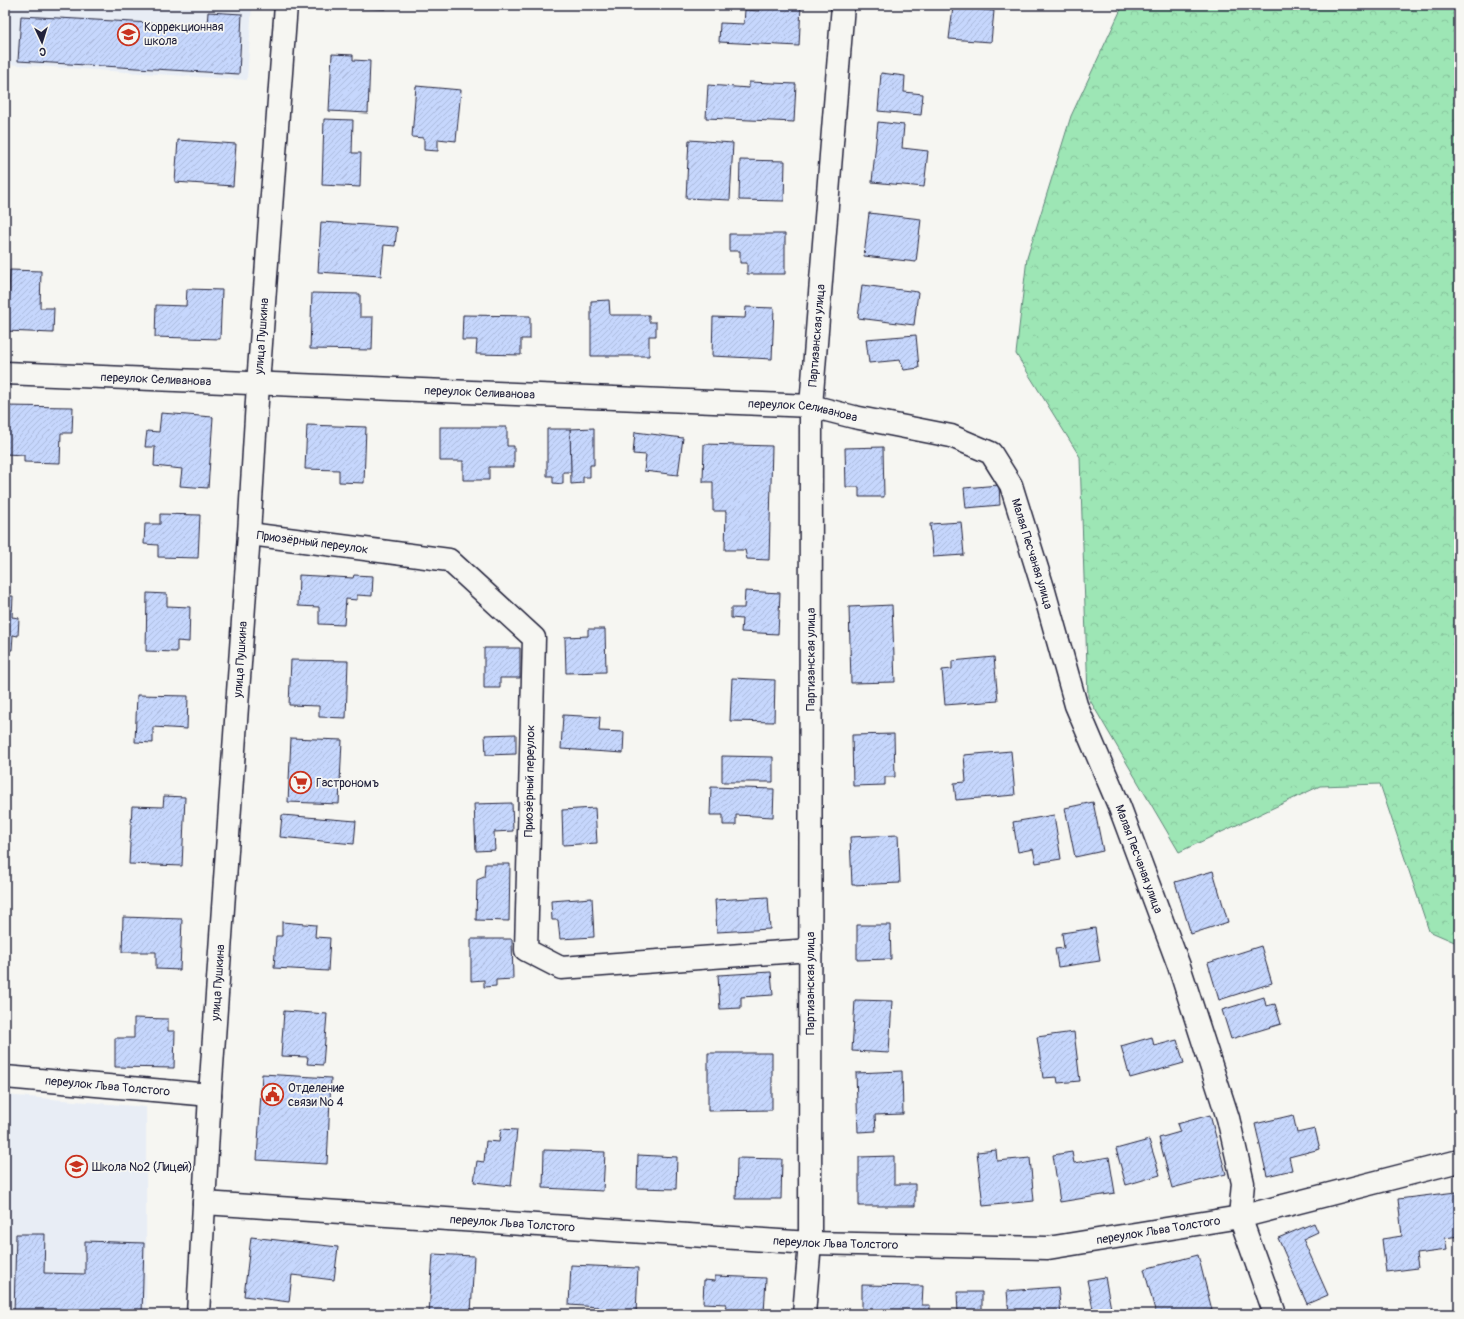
<svg xmlns="http://www.w3.org/2000/svg" width="1464" height="1319" font-family="Pangolin,sans-serif">
	<style>
		.built { fill: #e8edf5 }
		.forest { fill: url(#forest-crowns); stroke: #608478 }
		.building { fill: url(#building-hatch); stroke: #22223b }
		.lines { fill: none; stroke-linecap: round; stroke-linejoin: round }
		.minor-casing { stroke: #22223b; stroke-width: 25 }
		.tertiary-casing { stroke: #22223b; stroke-width: 25 }
		.minor { stroke: #f6f6f2; stroke-width: 22 }
		.tertiary { stroke: #f6f6f2; stroke-width: 22 }
		.labels { text-anchor: middle; dominant-baseline: central; stroke-width: 3.5; stroke-linejoin: round; paint-order: stroke }
		.poi-label { font-size: 12px; fill: #22223b; stroke: #f6f6f2; text-anchor: start }
		.street-label { font-size: 12px; fill: #22223b; stroke: #f6f6f2 }
	</style>
	<defs>
		<pattern id="forest-crowns" width="20" height="18" patternUnits="userSpaceOnUse"><rect width="20" height="18" fill="#9de6b5"/><path d="M2 6a3 3 0 1 1 6 0M12 15a3 3 0 1 1 6 0" fill="none" stroke="#87c59d"/></pattern>
		<pattern id="building-hatch" width="6" height="6" patternUnits="userSpaceOnUse"><rect width="6" height="6" fill="#c6d7fd"/><path d="M-1 1l2-2M0 6l6-6M5 7l2-2" fill="none" stroke="#aab8da"/></pattern>
	</defs>
	<rect width="100%" height="100%" fill="#f6f6f2"/>
	<filter id="ink" filterUnits="userSpaceOnUse"><feTurbulence type="fractalNoise" baseFrequency=".025" numOctaves="2"/><feDisplacementMap in="SourceGraphic" scale="8" xChannelSelector="R" yChannelSelector="G"/><feConvolveMatrix kernelMatrix="1 2 1 2 8 2 1 2 1" color-interpolation-filters="sRGB"/></filter>
	<g filter="url(#ink)">
		<g class="built">
			<polygon points="5,5 252,5 247,80 5,64"/>
			<polygon points="5,1095 146,1107 146,1314 5,1314"/>
		</g>
		<polygon class="forest" points="1123,5 1459,5 1459,944 1429,931 1380,784 1320,786 1179,852 1088,697 1080,457 1016,354 1027,258 1071,116"/>
		<g class="building">
			<polygon points="332,5 386,5 386,9 332,7"/>
			<polygon points="759,5 801,5 799,46 719,42 720,23 744,24 745,10 759,11"/>
			<polygon points="889,5 911,5 911,8"/>
			<polygon points="953,7 994,11 991,42 949,39"/>
			<polygon points="208,12 242,14 239,74 18,61 21,16 207,26"/>
			<polygon points="332,54 353,55 353,60 370,61 368,113 329,111"/>
			<polygon points="881,73 905,76 904,92 923,94 921,115 878,111"/>
			<polygon points="749,82 796,84 794,122 706,118 708,85 749,88"/>
			<polygon points="416,86 461,90 456,141 438,139 438,151 424,150 424,138 412,137"/>
			<polygon points="324,119 353,120 352,153 361,153 360,187 322,185"/>
			<polygon points="878,122 904,125 902,148 928,151 924,187 872,182"/>
			<polygon points="178,140 236,144 233,186 175,182"/>
			<polygon points="689,140 733,143 730,200 686,198"/>
			<polygon points="740,160 785,161 784,201 739,200"/>
			<polygon points="869,213 921,219 916,262 864,256"/>
			<polygon points="321,222 397,227 395,246 384,245 381,276 318,272"/>
			<polygon points="729,234 785,234 785,274 747,274 747,263 740,263 740,251 729,251"/>
			<polygon points="10,270 41,271 40,308 54,308 53,333 5,331 5,295 9,295"/>
			<polygon points="862,285 918,292 914,325 858,318"/>
			<polygon points="187,289 222,290 220,339 155,337 156,305 186,306"/>
			<polygon points="312,293 360,294 360,317 373,317 372,350 310,349"/>
			<polygon points="609,300 610,315 649,315 649,322 656,322 656,336 649,336 649,356 591,356 591,301"/>
			<polygon points="746,307 774,308 772,359 712,356 713,317 745,318"/>
			<polygon points="463,315 530,316 530,339 521,339 521,355 476,354 477,340 462,340"/>
			<polygon points="916,335 919,368 904,370 900,360 869,363 866,339"/>
			<polygon points="5,406 73,407 72,433 61,433 60,463 24,462 24,455 5,454"/>
			<polygon points="161,413 213,417 208,488 180,486 182,469 154,466 155,447 145,447 147,431 159,432"/>
			<polygon points="307,425 366,427 364,483 339,482 339,470 305,469"/>
			<polygon points="440,427 507,427 507,446 514,446 514,467 489,467 489,480 463,480 463,461 440,461"/>
			<polygon points="594,428 594,465 590,465 590,477 583,477 583,483 571,484 570,429"/>
			<polygon points="547,429 570,429 571,472 563,472 563,484 553,483 553,476 547,476"/>
			<polygon points="635,432 683,438 678,475 644,471 646,455 633,454"/>
			<polygon points="704,444 772,446 769,560 747,559 745,550 725,550 726,511 713,511 713,482 703,482"/>
			<polygon points="883,447 884,497 859,497 859,487 846,487 845,448"/>
			<polygon points="999,485 1000,505 966,508 964,488"/>
			<polygon points="160,514 200,515 198,558 158,557 158,545 144,544 145,524 160,524"/>
			<polygon points="961,522 964,555 933,557 930,524"/>
			<polygon points="299,575 353,578 354,575 373,576 372,596 357,595 357,600 346,599 344,625 319,624 319,607 298,606"/>
			<polygon points="745,591 780,593 778,634 741,632 742,619 731,618 731,608 744,608"/>
			<polygon points="147,593 167,594 167,606 190,607 189,642 177,641 177,652 146,651"/>
			<polygon points="5,596 13,596 12,617 19,618 18,636 13,635 12,650 5,650"/>
			<polygon points="892,605 895,682 851,683 849,607"/>
			<polygon points="588,629 605,629 606,672 566,673 565,637 588,636"/>
			<polygon points="484,648 520,648 520,678 500,678 500,688 484,688"/>
			<polygon points="994,657 998,701 945,705 942,670 952,669 952,661"/>
			<polygon points="291,660 348,661 346,718 319,717 319,706 289,705"/>
			<polygon points="732,678 775,680 774,722 730,721"/>
			<polygon points="137,695 188,696 187,729 153,727 153,743 135,742"/>
			<polygon points="563,715 600,717 599,731 624,732 623,753 561,749"/>
			<polygon points="516,734 516,754 486,755 485,735"/>
			<polygon points="894,734 895,777 885,777 885,785 853,786 852,735"/>
			<polygon points="291,738 342,740 339,804 288,802"/>
			<polygon points="1011,751 1015,795 956,800 954,783 966,782 964,755"/>
			<polygon points="722,756 773,757 773,782 722,782"/>
			<polygon points="711,787 774,789 773,817 736,815 736,825 723,825 723,815 710,815"/>
			<polygon points="164,796 185,797 182,866 129,864 132,806 163,807"/>
			<polygon points="1093,802 1103,851 1075,857 1065,808"/>
			<polygon points="512,803 513,831 494,832 495,850 476,851 474,804"/>
			<polygon points="595,808 597,843 563,845 562,810"/>
			<polygon points="282,815 356,821 354,844 280,837"/>
			<polygon points="1054,815 1061,859 1036,863 1033,849 1018,852 1013,822"/>
			<polygon points="898,835 900,883 852,885 850,837"/>
			<polygon points="485,864 510,864 509,921 476,920 477,880 484,877"/>
			<polygon points="1213,871 1228,922 1191,934 1175,882"/>
			<polygon points="768,897 770,929 717,932 715,900"/>
			<polygon points="592,898 594,937 560,939 558,920 552,920 551,901"/>
			<polygon points="123,917 182,919 180,970 156,969 156,952 122,952"/>
			<polygon points="282,922 316,925 315,937 330,938 328,971 274,968 276,936 282,936"/>
			<polygon points="857,925 890,925 891,959 857,960"/>
			<polygon points="1095,928 1100,961 1058,967 1055,949 1064,948 1062,933"/>
			<polygon points="471,939 512,939 513,979 496,980 496,986 484,987 484,980 471,981"/>
			<polygon points="1261,946 1272,983 1219,1000 1208,963"/>
			<polygon points="771,972 773,995 741,997 741,1008 720,1009 718,975"/>
			<polygon points="1264,997 1266,1006 1275,1004 1281,1024 1231,1039 1222,1010"/>
			<polygon points="855,1000 892,1001 889,1053 852,1051"/>
			<polygon points="284,1011 327,1014 323,1065 307,1064 308,1057 281,1056"/>
			<polygon points="134,1018 168,1019 168,1031 175,1031 174,1068 115,1067 115,1038 134,1038"/>
			<polygon points="1074,1032 1080,1081 1058,1083 1057,1077 1043,1078 1037,1037"/>
			<polygon points="1152,1037 1154,1046 1177,1040 1184,1063 1130,1078 1121,1046"/>
			<polygon points="708,1053 772,1053 772,1110 708,1111"/>
			<polygon points="902,1071 903,1114 875,1115 876,1131 858,1132 856,1073"/>
			<polygon points="262,1074 331,1078 327,1164 257,1160"/>
			<polygon points="1210,1115 1226,1174 1172,1188 1159,1138 1180,1132 1177,1124"/>
			<polygon points="1293,1115 1297,1133 1315,1129 1320,1149 1289,1157 1292,1170 1267,1176 1255,1124"/>
			<polygon points="501,1129 517,1130 511,1186 474,1182 477,1161 484,1162 486,1141 499,1142"/>
			<polygon points="1149,1140 1160,1175 1126,1185 1116,1149"/>
			<polygon points="544,1150 605,1152 603,1191 543,1188"/>
			<polygon points="996,1150 997,1161 1030,1158 1034,1201 983,1206 977,1152"/>
			<polygon points="1072,1152 1074,1163 1109,1157 1115,1193 1060,1202 1053,1155"/>
			<polygon points="638,1155 677,1157 676,1189 637,1188"/>
			<polygon points="894,1156 894,1184 915,1184 915,1206 859,1206 859,1157"/>
			<polygon points="737,1158 782,1159 781,1199 736,1199"/>
			<polygon points="1456,1192 1459,1219 1459,1236 1445,1238 1447,1250 1416,1254 1418,1268 1386,1272 1382,1239 1402,1236 1398,1199"/>
			<polygon points="1314,1223 1318,1232 1303,1239 1328,1295 1307,1304 1278,1238"/>
			<polygon points="16,1234 45,1234 44,1273 85,1274 85,1241 144,1243 142,1314 14,1314"/>
			<polygon points="251,1237 338,1247 334,1280 292,1275 289,1302 244,1296"/>
			<polygon points="433,1254 474,1256 471,1314 429,1314"/>
			<polygon points="1198,1255 1212,1310 1199,1314 1156,1314 1144,1269"/>
			<polygon points="571,1265 638,1268 636,1314 598,1314 599,1307 569,1305"/>
			<polygon points="715,1276 766,1278 764,1314 725,1314 726,1304 703,1303 704,1280 715,1281"/>
			<polygon points="1105,1277 1112,1314 1094,1314 1087,1280"/>
			<polygon points="862,1285 923,1286 922,1305 930,1305 930,1314 862,1314"/>
			<polygon points="1058,1287 1061,1314 1009,1314 1007,1291"/>
			<polygon points="957,1292 982,1292 982,1314 958,1314"/>
		</g>
		<g class="lines">
			<defs>
				<g id="minor">
					<path id="s1" d="M 5,373 L 811,406 L 854,417 L 951,436 L 991,453 L 1011,485 L 1044,591 L 1076,705 L 1120,808 L 1179,966 L 1228,1118 L 1243,1183 L 1240,1217 L 1275,1314"/>
					<path id="s2" d="M 249,534 L 449,560 L 534,638 L 526,950 L 561,968 L 811,950"/>
					<path id="s3" d="M 5,1077 L 210,1095"/>
					<path id="s4" d="M 204,1203 L 810,1243 L 1048,1248 L 1240,1217 L 1459,1161"/>
					<path id="s5" d="M 804,1314 L 810,1243 L 811,406 L 843,5"/>
				</g>
				<g id="tertiary">
					<path id="s6" d="M 198,1314 L 210,1095 L 249,534 L 258,384 L 286,5"/>
				</g>
			</defs>
			<use href="#minor" class="minor-casing"/>
			<use href="#tertiary" class="tertiary-casing"/>
			<use href="#minor" class="minor"/>
			<use href="#tertiary" class="tertiary"/>
		</g>
	</g>
	<defs>
		<symbol id="school-ring" viewBox="-11 -11 22 22"><circle r="9.5" fill="#f6f6f2" stroke="#c8321e" stroke-width="1.5"/><path d="M0-5L7-2L0 1L-7-2ZM-4 1L0 2.5L4 1V4Q0 6-4 4Z" fill="#c8321e"/></symbol>
		<symbol id="supermarket-ring" viewBox="-11 -11 22 22"><circle r="9.5" fill="#f6f6f2" stroke="#c8321e" stroke-width="1.5"/><path d="M-6-5.5h2.5l.6 2H6L4.5 2H-2.5L-4.4-4H-6ZM-1.5 3.2a1.3 1.3 0 1 0 .1 0ZM3 3.2a1.3 1.3 0 1 0 .1 0Z" fill="#c8321e"/></symbol>
		<symbol id="civic-ring" viewBox="-11 -11 22 22"><circle r="9.5" fill="#f6f6f2" stroke="#c8321e" stroke-width="1.5"/><path d="M-.6-6.5H3V-4.5H.6V-3L4-1V1h2V6H-6V1h2V-1L-.6-3ZM-1.2 2.5V6h2.4V2.5Z" fill="#c8321e"/></symbol>
	</defs>
	<g fill-rule="evenodd">
		<use href="#school-ring" x="116" y="22" width="25" height="25"/>
		<use href="#supermarket-ring" x="288" y="770" width="25" height="25"/>
		<use href="#civic-ring" x="260" y="1082" width="25" height="25"/>
		<use href="#school-ring" x="64" y="1154" width="25" height="25"/>
	</g>
	<g class="labels">
		<g class="poi-label">
			<text x="144" y="27">Коррекционная<tspan x="144" dy="14">школа</tspan></text>
			<text x="316" y="783">Гастрономъ</text>
			<text x="288" y="1088">Отделение<tspan x="288" dy="14">связи № 4</tspan></text>
			<text x="92" y="1167">Школа №2 (Лицей)</text>
		</g>
		<g class="street-label">
			<text stroke="none"><textPath href="#s5" startOffset="979">Партизанская улица</textPath></text>
			<text stroke="none"><textPath href="#s6" startOffset="980">улица Пушкина</textPath></text>
			<text stroke="none"><textPath href="#s1" startOffset="151">переулок Селиванова</textPath></text>
			<text stroke="none"><textPath href="#s1" startOffset="475">переулок Селиванова</textPath></text>
			<text stroke="none"><textPath href="#s1" startOffset="799">переулок Селиванова</textPath></text>
			<text stroke="none"><textPath href="#s2" startOffset="64">Приозёрный переулок</textPath></text>
			<text stroke="none"><textPath href="#s1" startOffset="1103">Малая Песчаная улица</textPath></text>
			<text stroke="none"><textPath href="#s6" startOffset="656">улица Пушкина</textPath></text>
			<text stroke="none"><textPath href="#s5" startOffset="655">Партизанская улица</textPath></text>
			<text transform="translate(530 781) rotate(-89)">Приозёрный переулок</text>
			<text stroke="none"><textPath href="#s1" startOffset="1427">Малая Песчаная улица</textPath></text>
			<text stroke="none"><textPath href="#s6" startOffset="332">улица Пушкина</textPath></text>
			<text stroke="none"><textPath href="#s5" startOffset="331">Партизанская улица</textPath></text>
			<text stroke="none"><textPath href="#s3" startOffset="103">переулок Льва Толстого</textPath></text>
			<text stroke="none"><textPath href="#s4" startOffset="309">переулок Льва Толстого</textPath></text>
			<text stroke="none"><textPath href="#s4" startOffset="957">переулок Льва Толстого</textPath></text>
			<text stroke="none"><textPath href="#s4" startOffset="633">переулок Льва Толстого</textPath></text>
		</g>
	</g>
	<rect width="1464" height="1319" fill="none" stroke="#f6f6f2" stroke-width="20"/>
	<rect x="10" y="10" width="1444" height="1299" fill="none" stroke="#22223b" stroke-width="1.5" filter="url(#ink)"/>
	<g transform="translate(42 42) rotate(176)" stroke="#f6f6f2" stroke-width="3" paint-order="stroke">
	<path d="M0-3L7 15L0 10L-7 15Z" fill="#22223b"/>
	<text y="-6" font-size="11" font-weight="bold" text-anchor="middle" fill="#22223b">С</text>
	</g>
</svg>
